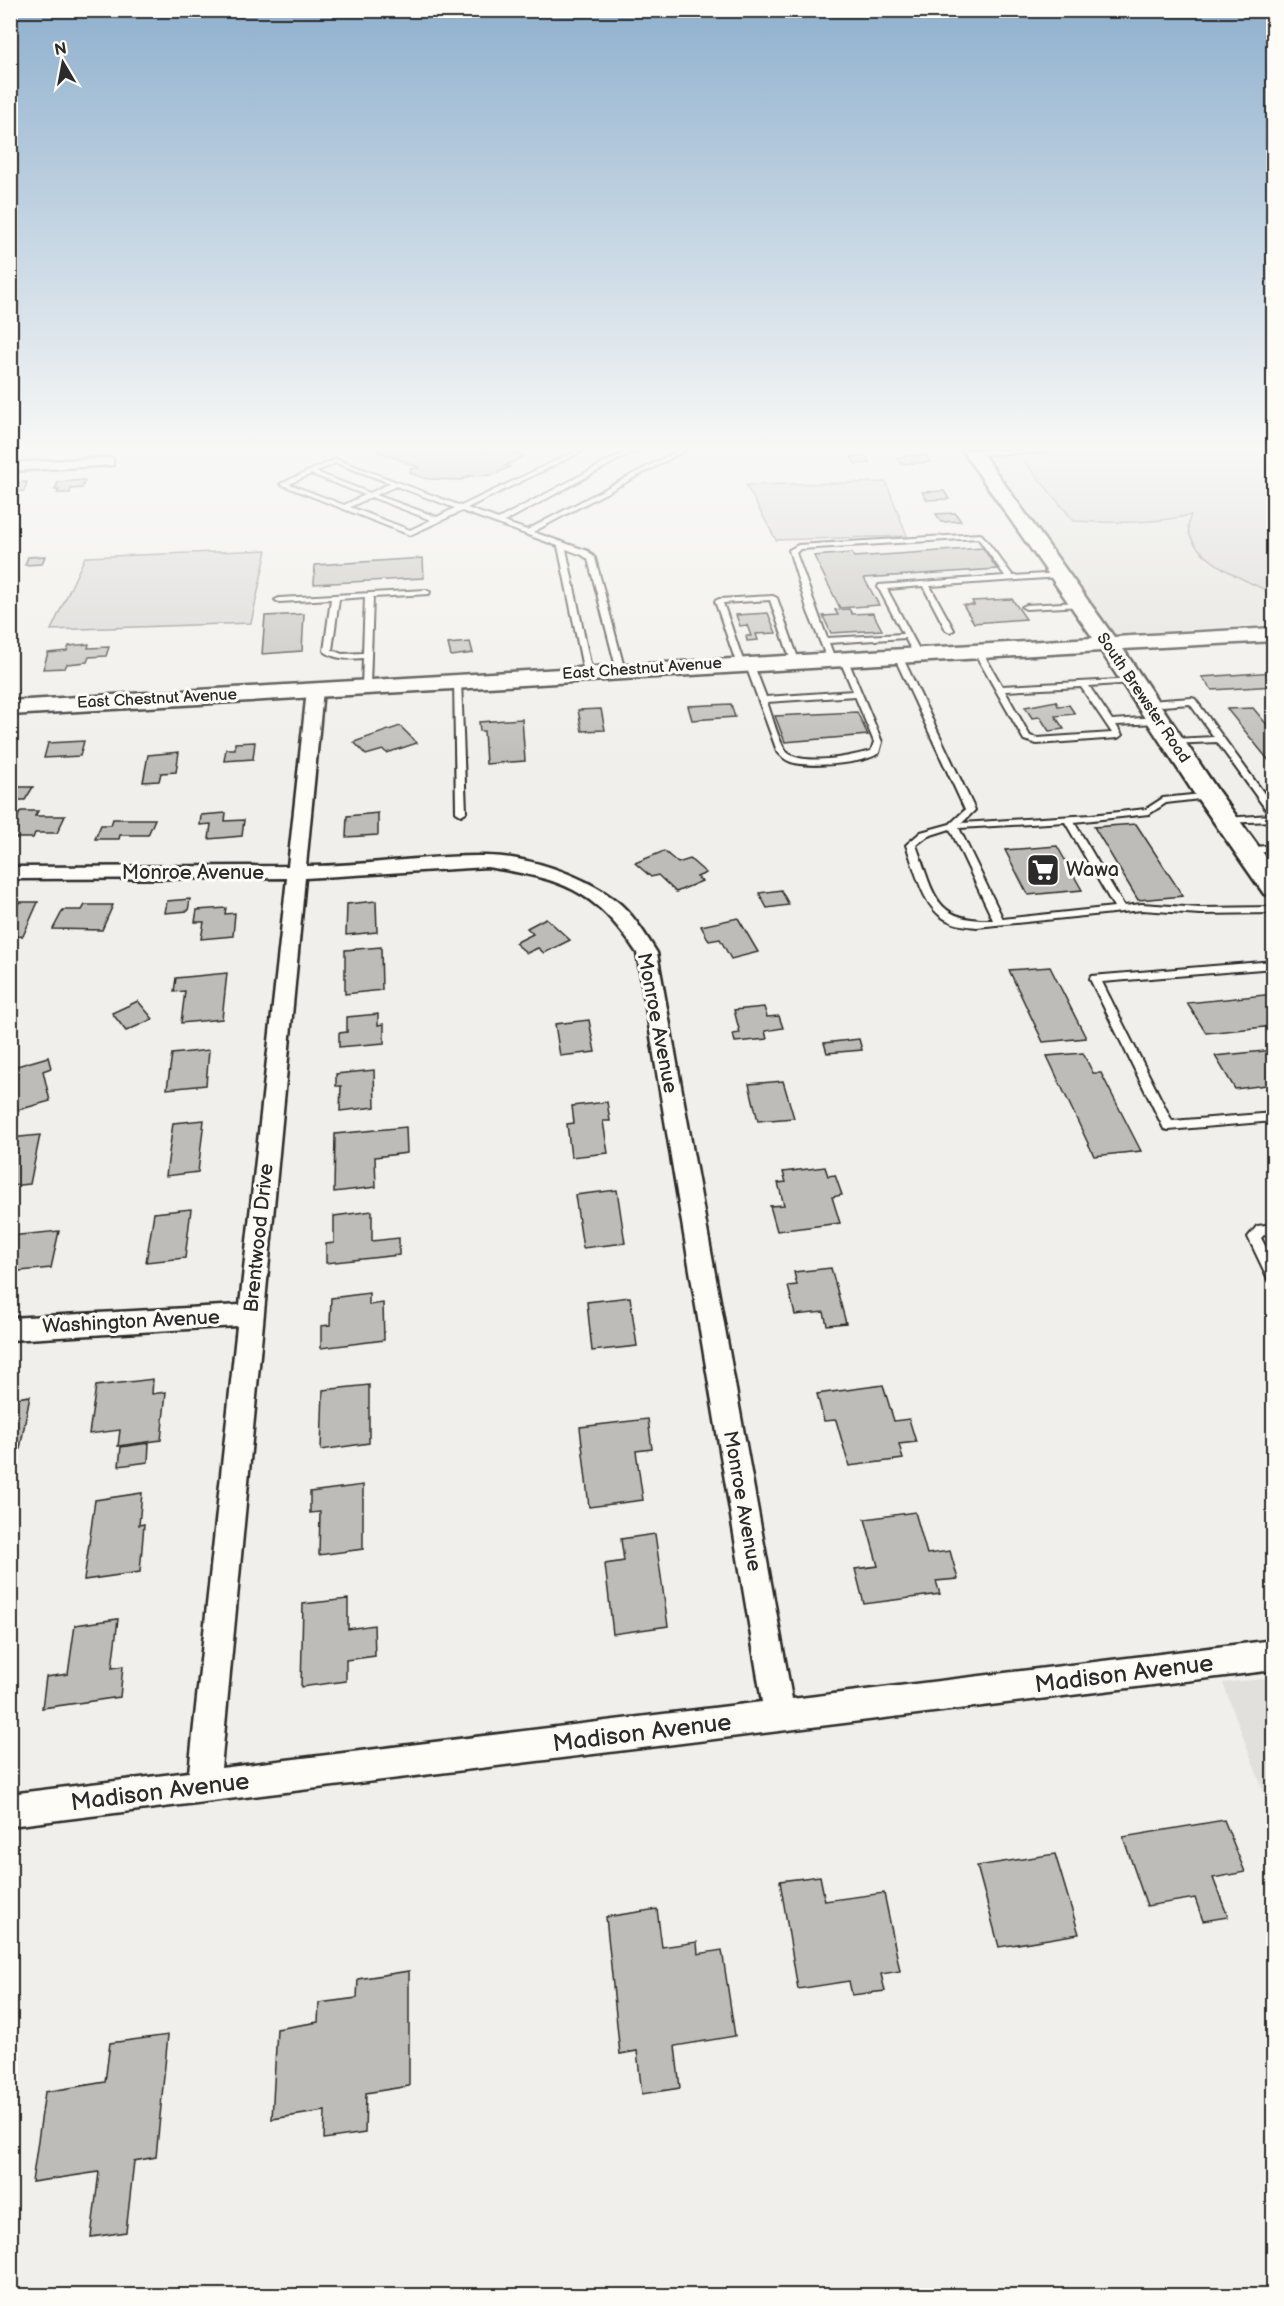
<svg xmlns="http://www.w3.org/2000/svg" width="1284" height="2306" font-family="'Balsamiq Sans',sans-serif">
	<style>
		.built { fill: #e1e0dc }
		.green { fill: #d3d2cf; stroke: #7f7e7d; stroke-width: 1.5 }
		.building { fill: #bdbcb8; stroke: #2b2b2b; stroke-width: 1.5 }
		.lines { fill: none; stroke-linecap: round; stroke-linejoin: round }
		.lane-casing { stroke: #2b2b2b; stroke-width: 4 }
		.street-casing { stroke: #2b2b2b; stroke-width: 5 }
		.secondary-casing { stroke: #2b2b2b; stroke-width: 5 }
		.lane { fill: #fdfcf7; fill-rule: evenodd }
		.street { fill: #fdfcf7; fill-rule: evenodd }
		.secondary { fill: #fdfcf7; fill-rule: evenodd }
		.labels { text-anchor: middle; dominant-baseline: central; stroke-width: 6; stroke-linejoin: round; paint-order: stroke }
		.far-street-label { font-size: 16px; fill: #2b2b2b; stroke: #fdfcf7 }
		.poi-label { font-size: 20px; fill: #2b2b2b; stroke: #fdfcf7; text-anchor: start }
		.street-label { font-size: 20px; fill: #2b2b2b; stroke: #fdfcf7 }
		.near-street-label { font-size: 24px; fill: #2b2b2b; stroke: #fdfcf7 }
	</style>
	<rect width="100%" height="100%" fill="#f0efeb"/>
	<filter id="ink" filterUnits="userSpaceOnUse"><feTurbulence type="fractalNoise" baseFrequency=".0167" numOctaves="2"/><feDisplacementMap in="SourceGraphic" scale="12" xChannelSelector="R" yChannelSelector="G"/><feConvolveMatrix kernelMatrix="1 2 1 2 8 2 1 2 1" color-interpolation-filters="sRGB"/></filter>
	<g filter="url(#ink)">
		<g class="built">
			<polygon points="982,450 1273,450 1273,624 1112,634"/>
			<polygon points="1273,1678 1274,1678 1273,1817 1223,1683"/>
		</g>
		<g class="green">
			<path d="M 1168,450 L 1208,450 L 1213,455 L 1215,450 L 1273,450 L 1273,593 C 1249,583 1173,551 1191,515 C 1152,524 1114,523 1074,521 L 1024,461 L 1037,455 Z"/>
			<polygon points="886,482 907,536 776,540 746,485"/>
			<polygon points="267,550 251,623 51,630 85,557"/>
		</g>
		<g class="building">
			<polygon points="375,450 523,450 515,453 524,456 505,466 510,467 493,475 469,476 461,480 427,479 410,473 410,469 420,468"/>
			<polygon points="926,455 930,462 901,464 896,457"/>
			<polygon points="866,456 870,463 855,464 851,457"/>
			<polygon points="85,480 82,488 71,489 70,493 57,493 59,490 55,490 58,482"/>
			<polygon points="27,482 24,491 10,492 10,483"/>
			<polygon points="944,491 949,499 927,500 922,492"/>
			<polygon points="955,513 961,521 941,522 936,514"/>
			<polygon points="983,548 997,569 864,578 879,605 840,608 814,556 852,553 854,557"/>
			<polygon points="45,556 42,564 25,565 28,557"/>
			<polygon points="423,558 424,578 314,584 315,565"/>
			<polygon points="1012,599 1026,619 974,623 963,605 974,605 972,601"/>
			<polygon points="849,609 852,614 873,613 882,630 831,633 823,616 838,615 835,610"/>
			<polygon points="768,613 776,633 756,634 758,640 747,641 746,636 751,636 747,625 740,626 736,615"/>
			<polygon points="304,614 302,651 262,654 265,616"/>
			<polygon points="470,642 473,653 451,656 448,644"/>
			<polygon points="89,644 88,648 109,647 106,656 89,657 87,662 67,664 65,668 43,669 48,653 67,651 69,646"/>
			<polygon points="1274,672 1274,686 1212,690 1202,677"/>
			<polygon points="1056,701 1058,706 1069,705 1075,714 1055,716 1064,729 1049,731 1040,717 1032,718 1025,707"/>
			<polygon points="731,704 735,717 692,720 688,706"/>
			<polygon points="1253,708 1274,733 1274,767 1227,709"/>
			<polygon points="601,709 605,730 582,731 578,710"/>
			<polygon points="857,712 868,735 785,742 775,716"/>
			<polygon points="522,719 525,761 486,764 484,731 480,731 479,722"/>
			<polygon points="400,726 417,743 387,753 383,750 366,755 354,742"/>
			<polygon points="84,741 80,756 44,758 48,743"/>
			<polygon points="255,742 253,759 224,761 226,749 235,749 235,743"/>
			<polygon points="179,752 176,772 161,773 159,781 143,782 148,755"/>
			<polygon points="12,787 33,787 25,800 10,800"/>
			<polygon points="21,811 38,811 35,816 65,816 57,833 35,833 33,838 10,838 10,830"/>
			<polygon points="226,813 225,821 244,820 242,836 209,839 211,824 200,825 201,815"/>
			<polygon points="378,813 378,835 346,837 347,816"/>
			<polygon points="113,819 155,819 148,835 120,835 119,839 95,839 101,825 111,825"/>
			<polygon points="1136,824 1183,896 1138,900 1094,827"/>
			<polygon points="1057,846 1082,890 1028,895 1005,850"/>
			<polygon points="664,851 678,863 690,859 706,873 697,877 702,881 676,892 658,875 651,877 635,863"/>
			<polygon points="781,890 789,905 767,908 759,893"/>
			<polygon points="190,899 188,911 165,913 167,901"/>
			<polygon points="376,901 377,932 346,935 347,904"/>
			<polygon points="19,902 38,902 23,936 10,937 10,909 16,909"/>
			<polygon points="85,905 113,905 102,930 53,929 63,910 82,910"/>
			<polygon points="226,908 225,914 235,913 233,936 201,939 204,922 195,922 197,910"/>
			<polygon points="546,918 570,940 544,953 538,948 527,953 515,943 533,934 527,928"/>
			<polygon points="738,918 758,952 731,959 720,939 709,941 701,926"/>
			<polygon points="381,947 382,990 345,994 345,950"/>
			<polygon points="1050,967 1086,1038 1043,1042 1009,970"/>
			<polygon points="227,973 222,1019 181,1023 185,991 174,992 176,978"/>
			<polygon points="1274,994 1274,1026 1206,1033 1187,1003"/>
			<polygon points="138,1001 153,1019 126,1031 112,1013"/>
			<polygon points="764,1007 767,1017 779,1016 783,1028 765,1031 767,1039 735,1042 733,1034 740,1033 734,1010"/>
			<polygon points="378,1014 378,1025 384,1024 384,1043 339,1047 339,1033 347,1032 347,1017"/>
			<polygon points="589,1020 595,1052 560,1056 555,1024"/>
			<polygon points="859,1039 862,1050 827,1053 824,1043"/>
			<polygon points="209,1050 206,1085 167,1089 172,1054"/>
			<polygon points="1274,1050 1274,1084 1235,1089 1215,1056"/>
			<polygon points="1083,1053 1093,1073 1101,1073 1141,1151 1094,1156 1047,1056"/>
			<polygon points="48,1057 51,1068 43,1071 50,1101 18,1110 14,1094 10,1096 10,1068"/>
			<polygon points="374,1070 375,1107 340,1111 341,1086 336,1086 336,1074"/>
			<polygon points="783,1081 794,1118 758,1121 749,1084"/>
			<polygon points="607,1102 610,1121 603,1121 608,1153 571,1157 567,1124 574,1123 572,1106"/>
			<polygon points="204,1120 198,1172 166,1176 173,1123"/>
			<polygon points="406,1127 407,1153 375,1157 376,1187 334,1192 335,1134"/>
			<polygon points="40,1135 30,1184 10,1186 10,1138"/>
			<polygon points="825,1167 828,1176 835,1175 842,1195 832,1197 840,1223 777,1231 770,1206 784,1205 778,1183 786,1182 783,1172"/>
			<polygon points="617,1190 625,1243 583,1248 575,1195"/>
			<polygon points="191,1209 185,1258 146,1262 154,1213"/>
			<polygon points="372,1211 372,1241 399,1238 399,1255 326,1263 326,1244 334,1243 334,1216"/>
			<polygon points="59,1231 51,1268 10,1272 10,1236"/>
			<polygon points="831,1268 846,1323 827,1325 824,1312 795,1315 788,1286 797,1285 794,1272"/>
			<polygon points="369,1293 369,1305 383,1303 384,1340 321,1348 321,1326 330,1325 331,1298"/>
			<polygon points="630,1297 637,1346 592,1351 587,1302"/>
			<polygon points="153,1379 152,1394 166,1392 161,1440 118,1446 120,1430 89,1434 96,1386"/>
			<polygon points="369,1385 369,1443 321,1450 323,1390"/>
			<polygon points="883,1385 894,1421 909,1419 916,1442 899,1444 903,1459 849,1466 836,1420 824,1421 817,1394"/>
			<polygon points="30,1396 20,1449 10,1450 10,1399"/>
			<polygon points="648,1419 652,1449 636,1451 643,1500 589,1507 580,1427"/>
			<polygon points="149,1443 148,1462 119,1466 121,1447"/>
			<polygon points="363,1485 363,1549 319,1555 320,1512 310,1513 310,1492"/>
			<polygon points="142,1493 139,1525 144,1524 140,1572 84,1580 95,1500"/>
			<polygon points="915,1512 927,1554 950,1551 958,1579 936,1581 940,1594 864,1604 855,1569 878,1566 865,1519"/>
			<polygon points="655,1534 668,1626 613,1634 605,1564 624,1561 621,1539"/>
			<polygon points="348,1599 348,1629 374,1625 375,1656 346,1660 346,1681 301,1687 303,1604"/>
			<polygon points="118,1619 112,1668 123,1666 120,1697 42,1708 46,1677 68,1674 75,1625"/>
			<polygon points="1224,1820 1245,1872 1213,1878 1228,1917 1203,1921 1195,1898 1147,1906 1123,1837"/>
			<polygon points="1055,1854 1079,1934 999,1947 977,1866"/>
			<polygon points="820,1876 825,1901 884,1893 900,1971 881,1974 885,1991 852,1995 849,1981 798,1989 780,1881"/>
			<polygon points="657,1909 662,1947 697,1942 698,1954 722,1950 735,2036 675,2046 680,2088 642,2094 637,2051 620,2054 606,1917"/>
			<polygon points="409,1971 409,2086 366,2093 365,2133 324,2139 325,2111 272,2119 277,2029 318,2022 319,2003 357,1998 358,1979"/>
			<polygon points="168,2035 156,2157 134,2161 126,2232 91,2237 99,2172 32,2182 45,2092 105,2082 110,2043"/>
		</g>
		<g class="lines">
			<defs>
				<g id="lane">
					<path d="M 578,450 L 585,450 L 467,508 L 498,519 L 629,450 L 636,450 L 504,522 L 527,530 L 679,450 L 686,450 L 533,532 L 588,551 L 595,558 L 625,671 L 621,673 L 617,671 L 588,559 L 582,555 L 566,549 L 592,673 L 588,675 L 584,673 L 558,546 L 462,511 L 410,535 L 280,484 L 336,459 L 461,506 ZM 336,463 L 390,483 L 370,493 L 316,472 ZM 311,474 L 365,495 L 344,505 L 289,484 ZM 396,486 L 455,508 L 437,517 L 376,495 ZM 371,497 L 431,520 L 410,530 L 350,507 Z"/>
					<polygon points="1006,450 1047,450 1044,452 973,455 970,453 973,451"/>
					<path d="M 980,534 L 982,535 L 1013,576 L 1060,573 L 1064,575 L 1060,577 L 930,586 L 954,630 L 950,632 L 946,630 L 923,586 L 887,589 L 921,653 L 920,655 L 914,655 L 905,638 L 829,643 L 835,659 L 828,661 L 808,612 L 789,550 L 798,545 ZM 978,538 L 1005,576 L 879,585 L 878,587 L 903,634 L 827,638 L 796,553 L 800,549 Z"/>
					<path d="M 426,590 L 430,592 L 429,594 L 373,597 L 370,686 L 366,688 L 362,686 L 363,658 C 349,659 335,660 324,651 L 331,599 L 279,602 L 275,600 L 279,598 ZM 365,597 L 363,653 L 342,654 L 332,650 L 339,599 Z"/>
					<polygon points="773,596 777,598 799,661 795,663 791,661 770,600 723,603 744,663 737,665 715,601 719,599"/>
					<polygon points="1080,602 1084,604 1083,606 1026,609 1022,607 1026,605"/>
					<path d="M 974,648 L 980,648 L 1002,686 L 1136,679 L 1137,681 L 1133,683 L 1089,686 L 1112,720 L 1158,717 L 1162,720 L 1158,723 L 1116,725 L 1122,735 L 1118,738 L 1037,744 L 1024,740 L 973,650 ZM 1081,687 L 1112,733 L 1037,738 L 1030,736 L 1005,691 Z"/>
					<path d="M 894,652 L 901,654 L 975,810 L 962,823 L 1091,815 L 1146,809 L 1163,798 L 1211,793 L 1211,797 L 1208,798 L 1166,803 L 1149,814 L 1074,822 L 1124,906 L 1142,904 L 1200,908 L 1274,907 L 1274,913 L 1200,914 L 1142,910 L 977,927 C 966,926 955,925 945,919 C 922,906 915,868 906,845 L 921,832 L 950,824 L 965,810 L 893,654 ZM 1065,822 L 1114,907 L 1003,919 L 959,828 ZM 950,829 L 993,920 C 933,922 934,893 916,845 L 928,836 Z"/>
					<path d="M 840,656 L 847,658 L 882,742 L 879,753 C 864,764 810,768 791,762 C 785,760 781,756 777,751 L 745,663 L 749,661 L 753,663 L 766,697 L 853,691 L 839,658 ZM 855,696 L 874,742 L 871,751 C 853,756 798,768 785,750 C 778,739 772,716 767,702 Z"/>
					<polygon points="454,678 461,680 466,812 461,815 456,812"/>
					<polygon points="1192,698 1195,699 1274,807 1274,821 1223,823 1223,819 1226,818 1270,815 1217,742 1170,744 1169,742 1173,739 1214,737 1190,704 1148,707 1144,704 1148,701"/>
					<polygon points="1274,845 1274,851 1247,854 1242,851 1247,848"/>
					<polygon points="1274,961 1274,968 1102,982 1172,1121 1274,1113 1274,1121 1168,1130 1164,1129 1090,979 1091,976"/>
					<polygon points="1274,1224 1274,1234 1264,1235 1261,1238 1274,1263 1274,1282 1269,1281 1248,1237 1257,1226"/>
				</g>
				<g id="street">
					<polygon points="109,458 113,459 113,465 10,471 10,463"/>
					<path d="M 315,685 L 323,690 L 306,866 C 366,866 426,855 485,856 C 527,856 581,874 614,899 C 632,912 645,934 657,953 L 792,1699 L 1274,1640 L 1274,1670 L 10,1826 L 10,1794 L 189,1772 L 237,1326 L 10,1340 L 10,1318 L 240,1305 L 287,878 L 10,879 L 10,867 L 288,866 L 307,690 ZM 487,867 C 561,879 594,888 637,953 L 762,1702 L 221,1768 L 305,878 Z"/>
				</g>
				<polygon id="secondary" points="962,450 980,450 1114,637 1274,628 1274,641 1123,649 1218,791 1274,868 1274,896 1264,894 1195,795 1101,651 10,715 10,701 1093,638"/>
			</defs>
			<use href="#lane" class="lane-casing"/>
			<use href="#street" class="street-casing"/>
			<use href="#secondary" class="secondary-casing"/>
			<use href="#lane" class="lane"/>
			<use href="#street" class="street"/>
			<use href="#secondary" class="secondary"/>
		</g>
	</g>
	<linearGradient id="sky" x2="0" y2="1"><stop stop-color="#8fb0ce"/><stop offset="0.58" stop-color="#f8f8f6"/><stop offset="1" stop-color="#f8f8f6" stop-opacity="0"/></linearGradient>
	<rect width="1284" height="773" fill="url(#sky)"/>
	<defs>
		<symbol id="supermarket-square" viewBox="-11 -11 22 22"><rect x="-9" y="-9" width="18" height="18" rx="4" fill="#2b2b2b" stroke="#fdfcf7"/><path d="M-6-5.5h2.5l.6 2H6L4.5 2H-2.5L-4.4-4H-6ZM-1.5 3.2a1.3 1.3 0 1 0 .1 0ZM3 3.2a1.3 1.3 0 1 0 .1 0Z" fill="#fff"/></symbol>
	</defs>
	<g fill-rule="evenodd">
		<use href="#supermarket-square" x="1024" y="851" width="38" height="38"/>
	</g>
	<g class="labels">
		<g class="far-street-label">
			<text transform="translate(642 669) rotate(-4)">East Chestnut Avenue</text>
			<text transform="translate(1143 698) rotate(56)">South Brewster Road</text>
			<text transform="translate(157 699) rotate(-3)">East Chestnut Avenue</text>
		</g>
		<g class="poi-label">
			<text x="1066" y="870">Wawa</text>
		</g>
		<g class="street-label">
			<text x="193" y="873">Monroe Avenue</text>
			<text transform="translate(657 1023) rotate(79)">Monroe Avenue</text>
			<text transform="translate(259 1238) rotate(-84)">Brentwood Drive</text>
			<text transform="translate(131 1322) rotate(-3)">Washington Avenue</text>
			<text transform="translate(742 1501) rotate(80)">Monroe Avenue</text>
		</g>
		<g class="near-street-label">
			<text transform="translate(1124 1674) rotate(-7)">Madison Avenue</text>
			<text transform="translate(642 1733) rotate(-7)">Madison Avenue</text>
			<text transform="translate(160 1792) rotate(-7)">Madison Avenue</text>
		</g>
	</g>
	<rect width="1284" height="2306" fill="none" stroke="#fdfcf7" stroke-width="36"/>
	<rect x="18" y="18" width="1248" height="2270" fill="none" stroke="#2b2b2b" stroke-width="2" filter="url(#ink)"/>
	<g transform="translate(63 63) rotate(350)" stroke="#fdfcf7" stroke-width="4.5" paint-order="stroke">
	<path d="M0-4.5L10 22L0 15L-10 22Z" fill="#2b2b2b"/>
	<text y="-9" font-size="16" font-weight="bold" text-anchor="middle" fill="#2b2b2b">N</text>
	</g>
</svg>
